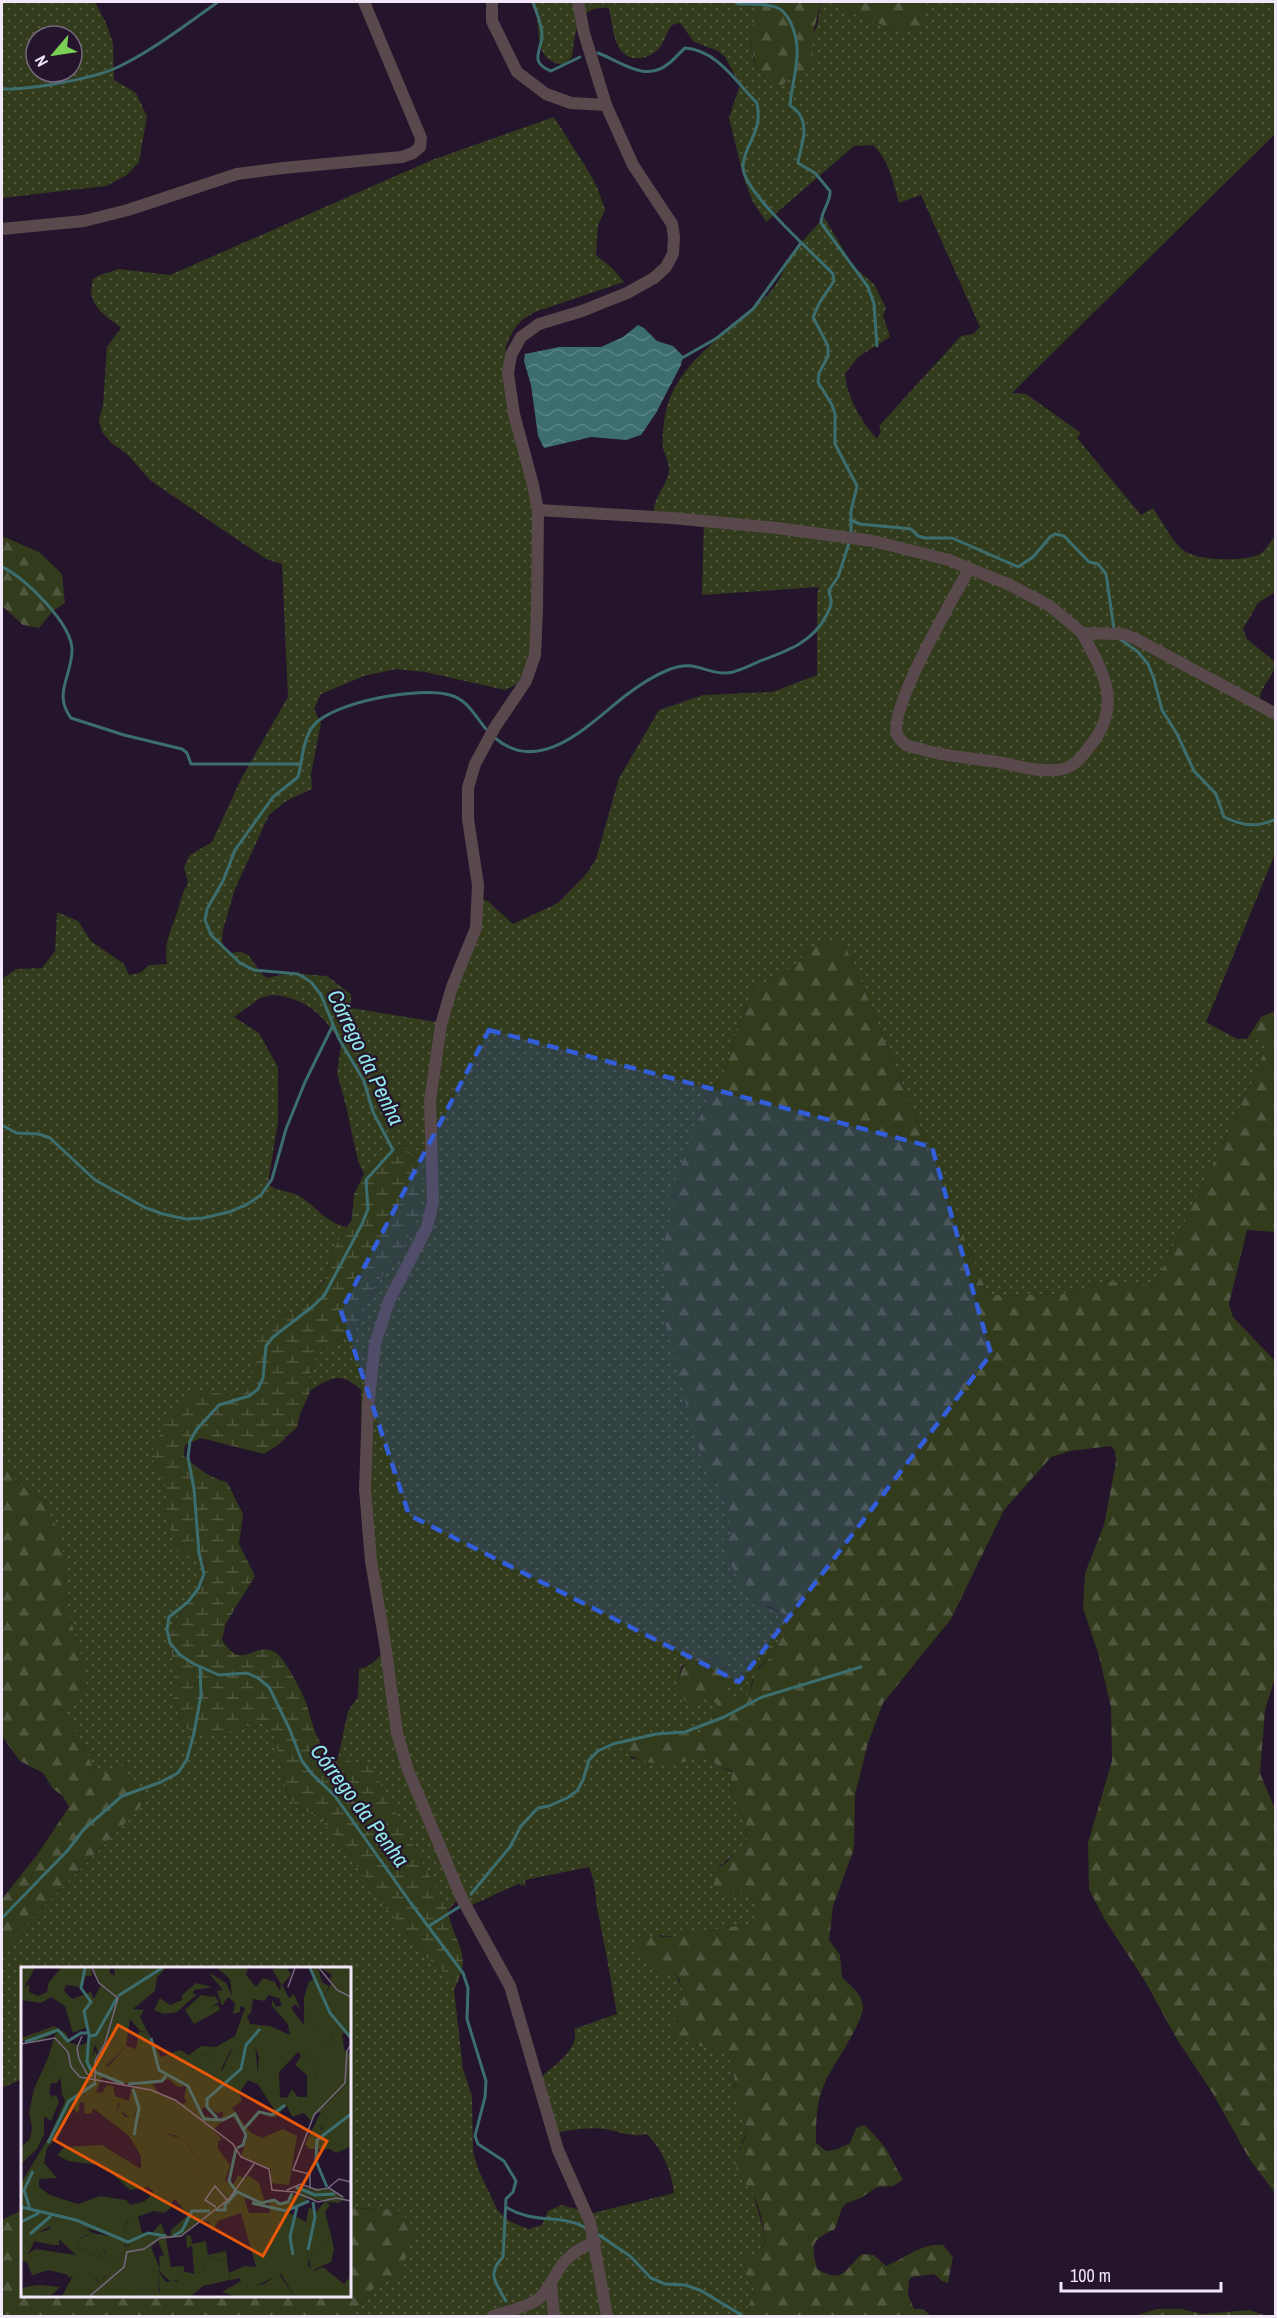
<svg xmlns="http://www.w3.org/2000/svg" width="1277" height="2318" font-family="'Archivo Narrow',sans-serif">
	<style>
		.grass { fill: url(#grass-dots); fill-rule: evenodd }
		.forest { fill: url(#forest-firs) }
		.wetland { fill: url(#wetland-marsh) }
		.water { fill: url(#water-waves) }
		.lines { fill: none; stroke-linecap: round; stroke-linejoin: round }
		.stream { stroke: #3c6e6f; stroke-width: 3 }
		.street { stroke: #59494d; stroke-width: 12 }
		.marked { fill: #325ddb; fill-opacity: 0.2; stroke: #325ddb; stroke-width: 4.5; stroke-dasharray: 12 8; stroke-linejoin: round }
		.labels { text-anchor: middle; dominant-baseline: central; stroke-width: 4.5; stroke-linejoin: round; paint-order: stroke }
		.water-label { font-size: 22px; font-style: italic; fill: #92e9ec; stroke: #24142c }
		.inset-river { fill: none; stroke: #3c6e6f; stroke-width: 3 }
		.inset-road { fill: none; stroke: #76687e; stroke-width: 1.5 }
		.view { fill: #e8590c; fill-opacity: 0.15; stroke: #e8590c; stroke-width: 3 }
		.inset-edge { fill: none; stroke: #f2e7f8; stroke-width: 3 }
	</style>
	<defs>
		<pattern id="grass-dots" width="8" height="8" patternUnits="userSpaceOnUse" patternTransform="scale(1.5)"><rect width="8" height="8" fill="#323b1c"/><path d="M2 2h.1M6 6h.1" fill="none" stroke="#50573e" stroke-width="1.8" stroke-linecap="round"/></pattern>
		<pattern id="forest-firs" width="22" height="20" patternUnits="userSpaceOnUse" patternTransform="scale(1.5)"><rect width="22" height="20" fill="#323b1c"/><path d="M5 1l3.5 6h-7zM16 11l3.5 6h-7z" fill="#50573e"/></pattern>
		<pattern id="wetland-marsh" width="20" height="14" patternUnits="userSpaceOnUse" patternTransform="scale(1.5)"><rect width="20" height="14" fill="#323b1c"/><path d="M1 5h8M5 5V1M11 12h8M15 12V8" fill="none" stroke="#50573e"/></pattern>
		<pattern id="water-waves" width="16" height="10" patternUnits="userSpaceOnUse" patternTransform="scale(1.5)"><rect width="16" height="10" fill="#3c6e6f"/><path d="M0 5q4-4 8 0t8 0" fill="none" stroke="#598384"/></pattern>
	</defs>
	<rect width="100%" height="100%" fill="#24142c"/>
	<g class="grass">
		<path d="M 2,2 L 95,2 L 106,23 L 113,43 L 114,80 L 136,93 L 147,116 L 139,162 L 127,175 L 106,186 L 2,198 ZM 36,36 L 72,36 L 72,72 L 36,72 Z"/>
		<path d="M 531,2 L 768,2 C 752,15 748,41 754,60 C 756,66 761,72 764,77 L 790,79 L 794,75 L 807,70 L 813,34 L 817,26 L 821,4 L 826,2 L 839,4 L 852,13 L 900,32 L 925,11 L 923,2 L 1275,2 L 1275,134 L 1012,393 L 1026,394 L 1081,433 L 1077,438 L 1141,515 L 1153,508 C 1162,521 1171,540 1183,550 C 1197,561 1244,562 1260,554 C 1266,550 1270,542 1275,536 L 1275,592 L 1258,603 L 1243,629 L 1247,639 L 1275,662 C 1275,677 1260,685 1260,700 L 1275,709 L 1275,854 L 1206,1022 L 1237,1039 L 1269,1038 L 1255,1076 L 1154,1286 L 1109,1281 L 1063,1294 L 1004,1296 L 987,1293 L 855,967 L 845,946 L 807,950 L 796,965 L 753,990 L 736,1031 L 726,1068 L 706,1102 L 670,1198 L 679,1191 L 663,1245 L 711,1485 L 717,1483 C 730,1498 726,1516 733,1533 L 729,1536 L 761,1604 L 790,1617 L 792,1624 L 777,1644 L 773,1655 L 759,1667 L 752,1681 L 750,1694 L 734,1699 L 722,1680 L 726,1662 L 715,1657 L 706,1661 L 696,1658 L 682,1666 L 677,1682 L 703,1699 L 707,1698 L 717,1704 L 717,1709 L 708,1731 L 695,1735 L 667,1732 L 629,1758 L 677,1764 L 690,1759 L 706,1756 L 718,1766 L 732,1772 L 730,1788 L 746,1824 L 747,1840 L 738,1851 L 715,1870 L 726,1894 L 742,1893 L 757,1901 L 760,1918 L 753,1923 L 708,1931 L 696,1935 L 685,1933 L 673,1937 L 659,1935 L 683,1991 L 682,2005 L 671,2031 C 680,2035 685,2042 695,2045 C 704,2048 720,2047 726,2055 C 737,2067 732,2082 736,2096 C 739,2109 744,2120 747,2132 L 739,2149 L 741,2178 L 753,2193 L 765,2235 L 764,2243 L 746,2274 L 755,2290 L 747,2309 L 741,2316 L 354,2316 L 358,2306 L 374,2288 L 398,2275 L 413,2236 L 380,2208 L 350,2209 L 350,1968 L 22,1968 L 22,2079 L 2,2088 L 2,1949 L 139,1809 L 145,1797 L 134,1784 L 123,1765 L 106,1774 L 96,1774 L 81,1740 L 62,1710 L 74,1635 L 67,1609 L 65,1566 L 44,1501 L 18,1483 L 9,1471 L 6,1459 L 2,1458 L 2,979 L 16,969 L 42,968 L 55,951 L 57,912 L 78,921 L 91,941 L 124,964 L 129,975 L 140,973 L 149,965 L 167,964 C 164,946 169,933 176,916 C 180,905 181,894 188,883 L 184,867 L 190,855 L 212,842 L 241,779 L 288,697 L 282,564 L 266,559 L 151,481 L 126,453 L 111,443 L 102,432 L 99,420 L 103,405 L 107,347 L 121,328 C 103,314 86,305 93,279 L 100,275 L 119,269 L 170,275 L 432,160 L 554,117 L 587,169 L 597,187 L 605,210 L 598,225 L 596,255 L 612,268 L 624,282 L 535,312 L 522,320 L 513,331 L 506,346 L 503,383 L 524,456 L 536,530 L 530,662 L 517,684 L 505,690 L 425,672 L 396,669 L 364,676 L 321,694 L 314,709 L 321,723 L 311,774 L 312,789 L 286,801 L 269,815 L 235,889 L 223,930 L 222,942 L 226,952 L 231,954 C 251,944 254,970 267,978 L 290,973 L 327,976 L 351,994 L 351,1008 L 443,1023 L 458,987 L 478,896 L 489,902 L 513,924 L 558,903 L 587,873 L 596,859 L 619,778 L 659,710 L 703,695 L 772,692 L 817,675 L 817,596 L 819,587 L 702,595 L 704,517 L 654,511 C 654,495 668,486 669,469 C 669,462 664,454 663,447 C 662,440 663,431 664,424 C 670,361 733,333 771,291 C 780,281 784,267 792,256 C 800,242 814,229 824,217 L 853,266 L 874,284 L 886,308 L 883,316 L 890,337 L 858,357 L 845,374 C 847,398 862,422 877,439 L 881,432 L 879,426 L 961,336 L 973,334 L 980,327 L 921,195 L 899,203 C 893,181 889,161 873,145 L 854,146 L 766,222 L 753,202 L 744,179 L 729,118 L 740,85 L 725,57 L 718,51 L 694,42 L 680,23 L 672,25 C 667,32 665,39 661,46 C 656,53 648,57 641,58 C 613,62 613,26 609,8 C 577,4 575,33 572,57 L 563,65 C 537,60 540,41 537,20 C 536,14 533,7 531,2 ZM 273,995 C 305,997 326,1017 341,1044 L 337,1073 L 347,1110 L 358,1161 L 364,1174 L 401,1146 C 410,1152 414,1160 422,1166 L 419,1216 L 399,1255 L 376,1284 L 356,1330 L 332,1343 L 316,1356 L 309,1377 L 311,1390 C 332,1377 341,1371 361,1390 L 362,1530 L 384,1649 C 379,1659 370,1667 359,1669 L 358,1697 L 348,1711 L 338,1758 L 371,1767 L 448,1911 L 458,1899 L 470,1906 L 518,1884 L 526,1886 L 525,1880 L 589,1867 C 596,1882 595,1897 598,1913 C 605,1946 611,1980 617,2014 L 574,2029 C 581,2048 553,2066 541,2077 L 556,2133 C 571,2130 588,2127 604,2129 C 620,2131 630,2138 647,2134 C 662,2149 672,2172 674,2193 L 589,2214 L 584,2211 L 561,2205 L 548,2211 L 542,2225 L 528,2229 L 509,2221 L 498,2211 L 478,2169 L 473,2151 L 472,2096 L 463,2069 L 454,1990 L 457,1983 L 425,1956 L 380,1900 L 340,1842 L 318,1816 L 298,1809 L 287,1793 L 275,1738 L 266,1724 L 252,1723 L 231,1731 L 185,1728 C 179,1716 173,1703 173,1688 C 173,1682 175,1676 174,1670 C 172,1658 169,1644 172,1633 C 179,1601 215,1591 203,1555 L 188,1557 L 164,1511 L 166,1499 L 166,1486 L 151,1456 L 166,1425 L 196,1391 C 212,1391 227,1396 243,1395 L 249,1387 L 254,1361 L 280,1316 L 300,1311 L 325,1279 L 331,1253 L 347,1227 C 324,1222 318,1207 299,1196 C 290,1190 274,1192 268,1183 L 278,1122 L 278,1067 L 259,1033 L 234,1017 L 260,998 Z"/>
	</g>
	<g class="forest">
		<path d="M 766,2 L 826,2 L 821,4 C 815,24 809,43 815,62 L 807,70 L 794,75 L 782,85 C 759,82 751,58 751,37 C 751,25 759,12 766,2 Z"/>
		<polygon points="830,2 923,2 925,11 921,24 912,32 900,32 852,13 839,4"/>
		<polygon points="2,536 39,552 62,574 65,603 53,611 39,628 23,625 2,606"/>
		<path d="M 836,943 L 845,946 L 855,967 L 987,1293 L 1004,1296 L 1063,1294 L 1109,1281 L 1154,1286 L 1255,1076 L 1269,1038 L 1247,1039 L 1261,1017 L 1275,1011 L 1275,1232 L 1247,1230 L 1229,1304 L 1233,1317 L 1275,1361 L 1276,1675 L 1265,1710 L 1260,1773 L 1276,1811 L 1275,2193 L 1250,2160 L 1212,2092 L 1178,2041 L 1145,1981 L 1105,1920 L 1089,1889 L 1088,1843 L 1112,1761 L 1111,1707 L 1099,1656 L 1083,1608 L 1085,1573 L 1104,1525 L 1116,1462 L 1115,1451 L 1111,1446 L 1070,1451 L 1051,1457 L 1004,1510 L 951,1619 L 883,1703 L 868,1743 L 855,1795 L 854,1849 L 833,1906 L 829,1940 L 840,1955 L 842,1977 C 850,1986 861,1992 863,2006 C 864,2021 834,2064 826,2080 C 816,2101 816,2120 816,2143 L 826,2151 L 838,2149 L 850,2143 L 856,2128 L 865,2125 L 885,2147 L 903,2180 L 893,2186 L 877,2187 L 861,2198 L 847,2203 L 842,2208 L 835,2229 C 811,2241 811,2242 817,2269 C 843,2284 843,2271 862,2254 L 874,2255 L 886,2266 C 906,2258 921,2243 943,2245 L 953,2257 L 948,2283 L 942,2281 L 934,2274 L 912,2277 L 909,2280 L 908,2295 L 914,2309 L 923,2309 L 931,2316 L 741,2316 L 747,2309 L 755,2290 L 746,2274 L 746,2259 C 752,2255 760,2251 764,2244 C 768,2234 757,2199 751,2191 C 746,2183 738,2177 736,2167 C 734,2154 744,2144 747,2132 C 745,2121 739,2112 736,2101 C 733,2085 737,2068 726,2055 C 720,2047 704,2048 695,2045 C 685,2042 680,2035 670,2031 C 678,2009 686,2002 679,1978 L 649,1966 L 636,1953 L 637,1943 L 648,1936 L 673,1937 L 685,1933 L 696,1935 L 708,1931 L 753,1923 L 759,1918 L 757,1901 L 742,1893 L 726,1894 L 714,1885 L 715,1870 L 727,1862 L 747,1840 L 746,1824 L 730,1788 L 732,1771 L 718,1766 L 706,1756 C 695,1758 685,1763 674,1764 C 659,1766 632,1760 621,1749 L 626,1740 C 640,1736 655,1732 669,1732 C 683,1733 694,1736 708,1731 L 717,1709 L 717,1704 L 707,1698 L 690,1706 L 677,1690 L 677,1682 L 686,1661 L 696,1658 L 706,1661 L 721,1655 L 726,1662 L 722,1680 L 734,1699 L 750,1694 L 755,1672 L 773,1655 L 777,1644 L 788,1626 L 792,1624 L 790,1617 L 768,1606 L 753,1605 L 728,1559 L 723,1538 L 732,1533 C 726,1516 730,1498 717,1484 L 710,1485 L 685,1400 L 665,1321 L 663,1245 L 678,1192 L 668,1199 L 706,1102 L 726,1068 L 736,1031 L 753,990 L 796,965 L 807,950 L 820,944 Z"/>
		<polygon points="2,1458 6,1459 9,1471 18,1483 44,1501 61,1537 65,1566 67,1609 84,1664 87,1688 62,1710 81,1740 96,1774 106,1774 123,1764 134,1784 145,1797 139,1809 2,1949 2,1899 37,1855 69,1807 62,1795 53,1789 43,1773 20,1761 2,1736"/>
		<polygon points="380,2208 400,2211 411,2224 413,2236 408,2253 398,2275 374,2288 358,2306 354,2316 2,2316 2,2220 22,2210 22,2296 350,2296 350,2209"/>
		<polygon points="1157,2309 1181,2309 1203,2314 1249,2310 1267,2316 1134,2316"/>
	</g>
	<path class="wetland" d="M 401,1146 C 411,1151 414,1160 423,1166 L 424,1174 L 419,1216 L 399,1255 L 376,1284 L 356,1330 L 332,1343 L 316,1356 L 309,1377 L 311,1390 L 300,1414 L 297,1427 L 278,1445 L 264,1454 L 201,1438 L 185,1445 L 184,1456 C 197,1468 210,1478 227,1482 L 243,1514 L 239,1544 L 255,1576 L 226,1623 L 222,1640 C 243,1673 253,1640 275,1652 C 284,1657 301,1690 305,1700 C 310,1713 312,1728 319,1740 C 321,1746 326,1751 329,1756 L 371,1766 L 448,1911 C 452,1939 473,1954 457,1983 L 425,1956 L 380,1900 L 340,1842 L 318,1816 L 298,1809 L 287,1793 L 275,1738 L 266,1724 C 243,1722 224,1738 204,1735 C 198,1734 191,1730 185,1728 C 179,1716 173,1703 173,1688 C 173,1682 175,1676 174,1670 C 172,1658 169,1644 172,1633 C 179,1602 215,1591 203,1555 L 188,1557 L 177,1551 L 164,1511 L 166,1499 L 166,1486 L 151,1456 C 159,1429 176,1410 196,1391 C 212,1391 227,1396 243,1395 L 249,1387 L 257,1341 L 280,1316 L 300,1311 L 325,1280 L 331,1253 L 352,1219 L 354,1194 L 364,1174 Z"/>
	<polygon class="water" points="638,325 644,328 657,341 673,346 683,356 681,365 656,413 641,435 626,440 591,437 544,448 538,436 531,385 524,361 525,354 559,347 601,347 623,337"/>
	<g class="lines">
		<g class="stream">
			<path d="M 533,2 C 536,12 542,23 542,35 C 542,50 528,62 551,71 L 580,57"/>
			<path d="M 736,2 L 738,4 C 751,4 768,3 780,9 C 785,12 788,18 791,23 C 804,52 793,74 790,105 C 793,108 798,111 800,115 C 809,130 800,148 798,163 L 815,173 L 830,191 C 831,202 821,211 821,223 L 868,287 L 874,304 L 877,346"/>
			<path d="M 598,53 C 620,61 645,83 668,64 C 674,60 679,53 685,48 C 717,50 736,82 757,103 C 763,133 746,140 743,165 C 740,190 815,254 833,274 L 834,281 L 820,302 L 813,317 L 828,346 L 828,356 L 819,373 L 818,382 L 832,405 L 835,414 L 835,444 L 857,486 L 851,511 L 851,534"/>
			<path d="M 2,89 C 29,90 91,79 116,68 C 152,51 185,25 218,2"/>
			<polyline points="682,358 717,338 753,309 801,243"/>
			<polyline points="850,520 860,524 911,529 918,536 925,538 952,538 1018,567 1033,557 1051,536 1055,534 1064,536 1089,562 1098,564 1106,574 1114,629"/>
			<path d="M 2,567 C 25,577 73,625 72,651 C 71,678 53,694 71,718 L 124,735 L 182,749 L 187,753 L 191,764 L 301,764"/>
			<path d="M 1120,639 L 1138,652 L 1148,664 L 1154,679 L 1162,710 L 1177,734 L 1194,771 L 1216,794 L 1224,817 C 1243,826 1257,828 1276,819"/>
			<path d="M 486,729 C 475,716 468,700 450,695 C 421,686 333,702 314,725 C 302,740 303,759 298,777 L 273,797 L 235,850 L 223,881 L 207,909 L 205,920 L 211,935 L 240,963 L 254,970 L 298,974 L 311,982 L 321,995 L 339,1039 L 364,1081 L 373,1112 L 393,1150 L 366,1180 L 368,1209 L 362,1224 L 324,1296 L 312,1307 L 273,1337 L 266,1346 L 263,1378 L 258,1389 L 249,1396 L 219,1405 L 197,1429 L 190,1441 L 188,1457 L 194,1489 L 199,1553 L 204,1574 L 198,1589 L 188,1602 L 169,1617 L 167,1630 L 170,1643 L 180,1655 L 194,1664 L 219,1675 L 247,1673 L 258,1678 L 269,1687 L 290,1730 L 302,1761 L 312,1774 L 335,1796 L 410,1902 L 463,1973 L 468,1988 L 467,2019 L 486,2081 L 485,2097 L 475,2136 L 478,2144 L 504,2161 L 516,2181 L 513,2192 L 506,2199 L 503,2257 C 486,2274 496,2283 506,2301"/>
			<path d="M 495,738 C 541,777 590,723 625,696 C 638,686 653,676 668,670 C 696,659 702,673 726,673 C 736,673 751,665 760,661 C 787,651 813,642 826,616 C 828,612 831,607 831,603 C 832,599 829,595 829,590 L 838,577 L 850,540"/>
			<polyline points="2,1125 16,1133 39,1134 50,1138 95,1180 146,1208 163,1214 186,1219 203,1218 229,1212 246,1205 261,1195 272,1179 286,1129 305,1082 333,1025"/>
			<polyline points="471,1894 510,1847 521,1826 534,1812 538,1808 549,1806 567,1798 577,1791 583,1780 589,1760 598,1751 613,1744 656,1734 685,1732 724,1717 762,1697 861,1667"/>
			<polyline points="2,1918 68,1850 84,1829 122,1796 161,1782 178,1773 187,1759 194,1733 201,1695 200,1667"/>
			<polyline points="429,1926 459,1907"/>
			<path d="M 506,2207 C 534,2225 560,2213 586,2228"/>
			<polyline points="599,2235 630,2256 651,2278 665,2284 685,2285 700,2290 743,2316"/>
		</g>
		<g class="street">
			<polyline points="492,2 492,21 517,72 546,94 571,103 606,105"/>
			<polyline points="578,2 584,33 606,105 633,165 672,224 674,237 673,254 666,267 654,278 627,293 582,311 539,324 521,337 511,355 508,373 514,414 533,485 538,510 537,611 535,655 526,681 495,727 475,764 468,788 468,819 478,885 476,928 452,987 441,1025 430,1101 433,1202 427,1227 389,1301 375,1344 368,1406 365,1489 371,1561 385,1643 397,1733 408,1770 461,1897 510,1986 558,2150 590,2222 607,2316"/>
			<polyline points="2,229 84,221 128,210 237,174 283,168 402,157 413,153 420,147 421,138 364,2"/>
			<polyline points="538,510 672,518 777,528 873,541 949,560 1010,585 1050,606 1082,633 1123,634 1136,639 1276,714"/>
			<path d="M 969,569 C 954,597 889,707 897,734 C 898,737 903,743 906,745 C 911,747 918,748 924,750 C 946,756 968,758 991,761 C 1014,764 1040,774 1063,769 C 1076,766 1083,755 1090,746 C 1123,705 1104,673 1082,633"/>
			<polyline points="551,2283 554,2316"/>
			<path d="M 493,2316 C 507,2312 524,2308 537,2300 C 546,2294 550,2283 556,2274 C 564,2258 579,2248 595,2242"/>
		</g>
	</g>
	<path class="marked" d="M 489,1030 L 932,1147 L 991,1354 L 739,1682 L 409,1515 L 341,1311 Z"/>
	<g class="labels">
		<g class="water-label">
			<text transform="translate(366 1057) rotate(64)">Córrego da Penha</text>
			<text transform="translate(360 1805) rotate(53)">Córrego da Penha</text>
		</g>
	</g>
	<g transform="translate(21 1967)">
		<rect width="330" height="330" fill="#24142c"/>
		<path d="M 310,17 L 330,32 L 330,69 L 321,66 L 323,82 L 329,87 L 330,112 L 304,139 L 309,147 L 299,163 L 319,158 L 330,147 L 329,180 L 315,186 L 309,182 L 288,182 L 284,177 L 300,145 L 296,146 L 295,99 L 285,85 L 299,85 L 297,77 L 313,75 L 310,63 L 293,59 L 285,41 L 301,33 ZM 125,64 L 137,97 L 149,94 L 169,103 L 174,102 L 176,91 L 190,85 L 196,89 L 190,92 L 201,104 L 211,82 L 225,85 L 229,76 L 234,76 L 238,118 L 227,113 L 218,126 L 221,134 L 211,141 L 229,165 L 241,171 L 262,162 L 276,169 L 268,218 L 249,216 L 250,202 L 220,189 L 227,168 L 209,147 L 192,163 L 201,172 L 197,174 L 197,182 L 209,198 L 204,214 L 212,218 L 217,208 L 224,212 L 227,208 L 238,216 L 245,238 L 234,239 L 230,232 L 223,231 L 228,246 L 249,246 L 248,232 L 261,237 L 270,234 L 269,229 L 276,228 L 274,220 L 307,222 L 324,231 L 318,236 L 305,235 L 309,238 L 304,245 L 310,268 L 288,290 L 287,299 L 293,304 L 302,300 L 323,317 L 330,309 L 330,329 L 273,329 L 260,307 L 213,329 L 201,325 L 220,314 L 219,311 L 209,313 L 208,306 L 223,299 L 235,300 L 220,246 L 197,254 L 191,265 L 188,255 L 181,253 L 160,269 L 145,272 L 150,300 L 163,299 L 163,303 L 160,311 L 150,315 L 137,303 L 138,325 L 121,321 L 113,329 L 41,329 L 56,301 L 65,301 L 78,316 L 98,297 L 85,289 L 83,282 L 78,286 L 81,291 L 68,287 L 65,281 L 58,282 L 56,273 L 68,268 L 64,260 L 71,266 L 100,271 L 104,280 L 108,278 L 102,266 L 108,252 L 117,249 L 121,266 L 131,266 L 140,256 L 144,267 L 149,269 L 150,263 L 167,248 L 154,232 L 149,237 L 132,214 L 140,198 L 178,203 L 179,193 L 165,176 L 154,168 L 120,164 L 116,157 L 122,153 L 115,151 L 116,143 L 110,152 L 102,145 L 95,147 L 99,136 L 76,135 L 66,131 L 60,122 L 48,127 L 41,125 L 39,110 L 30,104 L 35,98 L 27,91 L 35,65 L 48,82 L 60,84 L 66,99 L 74,84 L 87,100 L 105,79 L 115,82 L 118,65 ZM 143,105 L 171,122 L 168,126 L 178,144 L 186,139 L 196,146 L 202,145 L 202,150 L 195,153 L 182,148 L 183,153 L 166,133 L 163,137 L 138,126 L 131,117 L 111,119 L 108,134 L 94,129 L 92,119 L 86,118 L 81,126 L 75,125 L 82,109 L 104,116 L 137,112 ZM 285,231 L 304,234 L 295,245 L 288,240 L 285,255 L 268,246 L 274,238 L 286,235 ZM 137,274 L 143,288 L 138,290 L 139,302 L 130,280 ZM 4,221 L 15,233 L 9,241 L 11,247 L 41,254 L 18,265 L 7,287 L 0,283 L 0,234 ZM 165,268 L 170,269 L 171,277 L 185,274 L 187,288 L 205,284 L 206,293 L 197,294 L 189,289 L 184,293 L 182,304 L 173,307 L 171,279 L 166,281 ZM 10,319 L 19,318 L 39,320 L 31,328 L 0,329 L 0,321 Z" fill="#323b1c" fill-rule="evenodd"/>
		<path d="M 0,1 L 14,1 L 3,21 L 8,17 L 8,25 L 17,29 L 26,25 L 28,15 L 40,1 L 70,1 L 71,9 L 65,9 L 59,20 L 45,18 L 43,24 L 51,32 L 70,25 L 73,32 L 80,18 L 71,1 L 90,1 L 88,5 L 94,9 L 93,2 L 98,1 L 145,1 L 136,10 L 134,24 L 112,42 L 123,43 L 119,50 L 140,90 L 159,83 L 168,88 L 180,79 L 195,80 L 214,69 L 224,41 L 219,39 L 219,45 L 212,47 L 214,36 L 207,30 L 201,39 L 196,24 L 202,23 L 187,5 L 205,16 L 211,29 L 209,12 L 196,1 L 227,1 L 225,8 L 235,20 L 242,11 L 254,15 L 259,24 L 260,17 L 251,2 L 266,1 L 270,8 L 261,18 L 268,31 L 273,27 L 280,44 L 274,37 L 270,41 L 283,58 L 283,30 L 288,15 L 293,12 L 289,2 L 297,1 L 301,15 L 308,19 L 301,33 L 286,43 L 293,59 L 302,61 L 303,56 L 310,63 L 313,75 L 298,77 L 299,85 L 285,85 L 295,99 L 297,144 L 290,154 L 283,146 L 271,150 L 266,139 L 254,150 L 248,150 L 253,142 L 236,116 L 238,91 L 233,75 L 224,85 L 210,82 L 199,105 L 190,92 L 195,89 L 190,85 L 176,91 L 174,102 L 164,103 L 149,94 L 137,97 L 125,64 L 119,64 L 109,52 L 105,79 L 84,100 L 74,78 L 68,75 L 66,60 L 52,66 L 44,39 L 30,30 L 20,36 L 0,33 ZM 247,28 L 258,31 L 261,38 L 255,40 L 251,33 L 251,39 L 267,57 L 269,68 L 249,59 L 229,57 L 226,49 L 230,46 L 232,32 L 244,34 ZM 277,85 L 280,89 L 274,98 L 286,108 L 286,130 L 277,130 L 271,122 L 266,131 L 259,130 L 258,105 ZM 300,1 L 330,1 L 330,32 L 320,28 L 309,13 L 311,8 ZM 175,16 L 191,20 L 173,23 L 172,27 L 176,27 L 156,45 L 143,47 L 133,43 L 139,31 L 149,38 L 161,33 L 161,28 ZM 192,26 L 198,35 L 190,40 L 197,38 L 199,43 L 173,57 L 164,43 L 180,28 L 193,30 ZM 33,59 L 45,66 L 49,76 L 61,78 L 60,84 L 41,81 L 36,65 L 16,75 L 0,74 L 0,71 ZM 27,91 L 36,99 L 30,105 L 35,104 L 39,110 L 36,116 L 30,116 L 28,126 L 31,130 L 35,128 L 38,135 L 30,154 L 23,149 L 23,167 L 16,182 L 0,197 L 0,180 L 9,172 L 11,161 L 8,146 L 13,122 ZM 330,112 L 330,147 L 319,158 L 301,167 L 302,155 L 309,147 L 304,139 ZM 56,119 L 66,131 L 77,135 L 98,134 L 95,147 L 100,144 L 104,150 L 112,150 L 117,143 L 115,151 L 122,153 L 116,157 L 120,164 L 129,162 L 161,172 L 179,193 L 180,199 L 178,203 L 140,199 L 133,214 L 151,240 L 143,246 L 133,244 L 107,253 L 102,266 L 107,279 L 99,276 L 100,271 L 64,261 L 68,267 L 56,273 L 58,282 L 65,281 L 68,287 L 81,291 L 76,282 L 81,280 L 85,289 L 98,297 L 92,308 L 84,309 L 79,316 L 64,301 L 56,301 L 56,306 L 48,311 L 47,308 L 28,303 L 11,308 L 6,295 L 0,294 L 0,283 L 7,287 L 14,282 L 55,288 L 38,272 L 38,278 L 32,278 L 12,274 L 18,265 L 28,263 L 32,256 L 40,254 L 11,247 L 8,241 L 15,233 L 4,222 L 0,234 L 0,216 L 28,170 L 44,134 L 40,125 L 48,127 ZM 59,135 L 63,136 L 64,147 L 71,146 L 72,141 L 108,169 L 120,189 L 120,202 L 81,178 L 43,180 L 36,188 L 47,194 L 83,199 L 109,223 L 127,220 L 133,225 L 124,234 L 110,238 L 105,233 L 79,229 L 57,237 L 29,228 L 18,220 L 18,212 L 36,211 L 23,196 L 26,181 L 35,171 L 46,146 L 52,141 L 57,147 ZM 310,268 L 313,282 L 310,295 L 290,304 L 288,290 ZM 189,289 L 197,294 L 206,293 L 209,313 L 182,319 L 170,329 L 113,329 L 120,321 L 139,325 L 137,304 L 145,315 L 156,314 L 162,304 L 173,307 L 182,304 L 184,293 ZM 258,307 L 273,329 L 213,329 L 228,319 L 243,317 Z" fill="#323b1c" fill-rule="evenodd"/>
		<path d="M 68,75 L 74,78 L 68,100 L 62,95 L 60,84 L 61,78 ZM 141,104 L 154,114 L 167,115 L 168,127 L 183,153 L 173,147 L 163,130 L 166,118 L 157,120 L 147,112 L 128,119 L 104,116 L 137,112 Z" fill="#323b1c"/>
		<path class="inset-river" d="M 64,1 L 60,21 L 70,35 L 63,44 L 68,68 L 66,95 L 71,105M 289,1 L 309,46 L 330,71M 97,29 L 141,1M 69,69 L 75,68 L 96,31M 130,71 L 138,103 L 167,119 L 183,152 L 202,153 L 214,147 L 225,168 L 222,178 L 216,181M 4,75 L 37,63 L 47,74 L 60,66 L 67,66M 74,105 L 103,117M 107,117 L 141,114 L 145,109M 112,122 L 118,141 L 113,168M 196,151 L 186,140 L 186,132 L 220,102 L 225,78 L 239,62M 222,163 L 238,145 L 251,148 L 264,138M 27,176 L 48,134 L 75,116M 215,182 L 208,214 L 215,224 L 240,236 L 253,233 L 259,237 L 267,235 L 271,226M 275,220 L 294,228 L 314,227M 306,220 L 295,194 L 296,173 L 330,147M 231,236 L 265,244 L 288,234M 0,240 L 55,253 L 107,275 L 127,266 L 145,269M 9,242 L 3,223 L 12,204M 195,243 L 204,243 L 204,238 L 216,225M 0,255 L 18,246M 9,267 L 30,249M 152,269 L 161,264 L 171,244 L 189,244M 287,283 L 294,250 L 292,235M 272,288 L 269,270 L 276,240"/>
		<path class="inset-road" d="M 71,1 L 78,16 L 97,31 L 84,76 L 74,94 L 74,115M 298,1 L 316,23 L 330,30M 267,20 L 274,1M 61,69 L 56,81 L 58,92 L 66,107 L 72,109M 0,77 L 34,71 L 47,85 L 50,100 L 59,110 L 130,123 L 154,133 L 212,177 L 220,190 L 248,202 L 251,223 L 274,225 L 297,235 L 315,231 L 330,234M 289,221 L 289,207 L 272,203 L 293,148 L 324,116 L 326,84 L 330,77M 307,221 L 318,212 L 330,215M 266,223 L 280,217 L 296,223 L 308,221 L 322,230M 195,240 L 184,233 L 194,219 L 206,233M 69,329 L 103,300 L 106,285 L 123,282 L 139,271 L 160,269 L 208,232 L 233,197"/>
		<path class="view" d="M 97,58 L 306,174 L 242,289 L 33,173 Z"/>
		<rect width="330" height="330" class="inset-edge"/>
	</g>
	<rect width="1277" height="2318" fill="none" stroke="#f2e7f8" stroke-width="6"/>
	<g transform="translate(54 54) rotate(241)"><circle r="28" fill="#24142c" stroke="#76687e" stroke-width="1.5"/>
	<path d="M0-4.5L10 22L0 15L-10 22Z" fill="#7bd156"/>
	<text y="-9" font-size="16" font-weight="bold" text-anchor="middle" fill="#f2e7f8">N</text>
	</g>
	<path d="M1061 2282v9h160v-9" fill="none" stroke="#f2e7f8" stroke-width="3"/>
	<text x="1070" y="2282" font-size="18" fill="#f2e7f8" stroke="#24142c" stroke-width="4.5" paint-order="stroke">100 m</text>
</svg>
